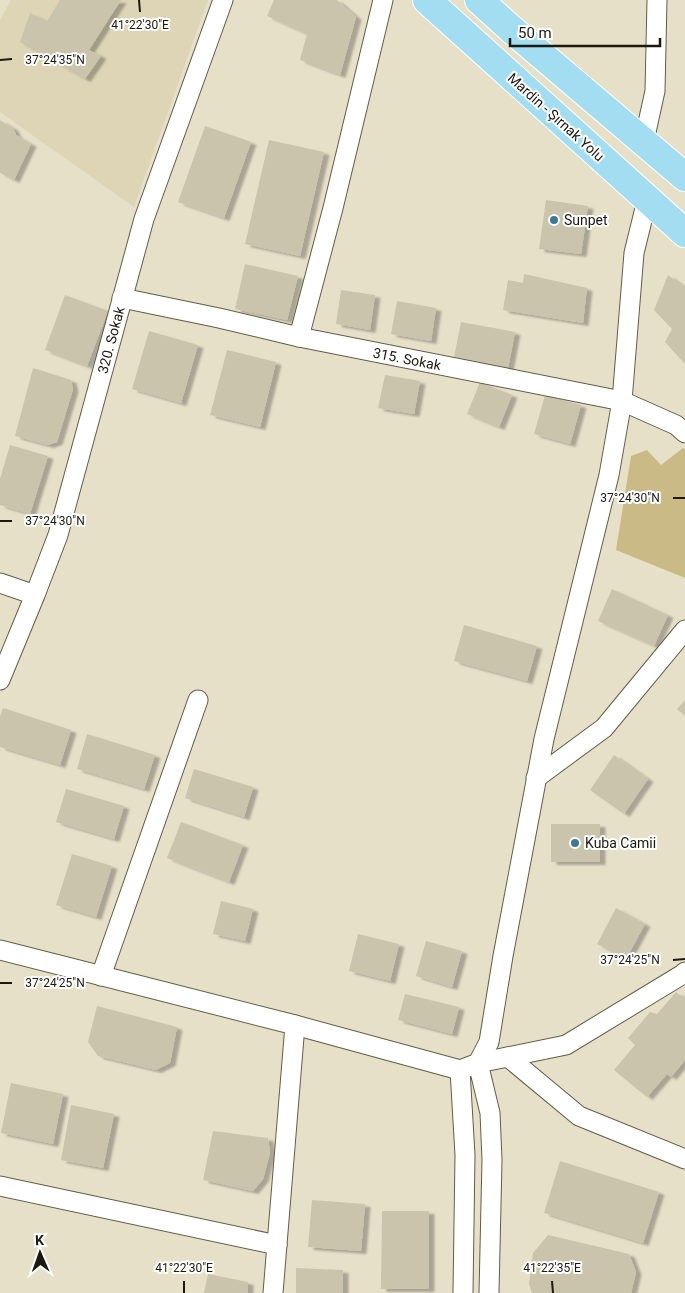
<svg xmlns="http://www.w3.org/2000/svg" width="685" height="1293" font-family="Roboto,sans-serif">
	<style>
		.built { fill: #ddd5b6 }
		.green { fill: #cabb86 }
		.building { fill: #cac4ad; filter: url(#shadow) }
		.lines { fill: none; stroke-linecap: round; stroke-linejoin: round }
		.street-casing { stroke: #625c48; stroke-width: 21 }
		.primary-casing { stroke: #fff; stroke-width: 30 }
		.street { stroke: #fff; stroke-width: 19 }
		.primary { stroke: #a3ddf2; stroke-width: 28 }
		.ticks { fill: none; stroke: #1a180f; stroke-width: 2 }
		.poi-dot { fill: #3c7a8f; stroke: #fff; stroke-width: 2 }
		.labels { text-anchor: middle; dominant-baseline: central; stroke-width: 4; stroke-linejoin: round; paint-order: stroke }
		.street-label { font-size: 14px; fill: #1a180f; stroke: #fff }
		.poi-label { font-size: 14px; fill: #1a180f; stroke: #fff; text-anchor: start }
		.ticks-label { font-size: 12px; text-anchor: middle; fill: #1a180f; stroke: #fff; stroke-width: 4; stroke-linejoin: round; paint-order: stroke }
	</style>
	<defs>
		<filter id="shadow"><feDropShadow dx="5.5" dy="3" stdDeviation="1" flood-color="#0004"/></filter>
	</defs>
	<rect width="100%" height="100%" fill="#e7e0c9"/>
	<polygon class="built" points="11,0 208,0 134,207 0,112 0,20"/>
	<polygon class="green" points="683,448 685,449 685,578 616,550 631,456 647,450 661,465"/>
	<g class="building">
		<polygon points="60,0 121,0 89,50 101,56 85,79 20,42 30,13 47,21"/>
		<polygon points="274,0 337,0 356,17 340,75 300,60 307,34 267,16"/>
		<polygon points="0,120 13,128 16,135 31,144 14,180 0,173"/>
		<polygon points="205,126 251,142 224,218 178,202"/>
		<polygon points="269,140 324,152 300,256 245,244"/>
		<polygon points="546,200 588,206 581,254 539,249"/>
		<polygon points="245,264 298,276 287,320 235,309"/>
		<polygon points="524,274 587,288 583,323 503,310 508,280 523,283"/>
		<polygon points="668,275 685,288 685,364 665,342 672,329 654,310"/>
		<polygon points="341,290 375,295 370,330 336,324"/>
		<polygon points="65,295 108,311 87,366 45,350"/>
		<polygon points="397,301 436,308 431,341 391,334"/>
		<polygon points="461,322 515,332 508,368 454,357"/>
		<polygon points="149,331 198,345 181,403 132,389"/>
		<polygon points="227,350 276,362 260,427 210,415"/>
		<polygon points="33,368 71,380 73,389 57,442 48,445 15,436"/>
		<polygon points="385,375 420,381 414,414 378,408"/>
		<polygon points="480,382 512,395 499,427 467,414"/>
		<polygon points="545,395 581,405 570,444 534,434"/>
		<polygon points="10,445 48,456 30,514 0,505 0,479"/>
		<polygon points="612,589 668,615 654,646 598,621"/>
		<polygon points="464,625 537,646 527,681 454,661"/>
		<polygon points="685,700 685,716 677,709"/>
		<polygon points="3,708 71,730 60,765 0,747 0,717"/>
		<polygon points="87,734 155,755 144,789 77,769"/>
		<polygon points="614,755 648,779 624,814 590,790"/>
		<polygon points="194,769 253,787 244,817 185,798"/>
		<polygon points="66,789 124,806 114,839 56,822"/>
		<polygon points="181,822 243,845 229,882 167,858"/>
		<rect x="551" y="824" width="49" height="38"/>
		<polygon points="72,854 112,866 96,917 56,905"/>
		<polygon points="221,901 253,909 245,941 213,934"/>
		<polygon points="616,908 645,924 626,959 597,944"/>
		<polygon points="358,934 399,944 390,981 349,971"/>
		<polygon points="426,941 462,951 452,987 416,976"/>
		<polygon points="676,992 685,999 685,1060 671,1077 667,1074 647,1097 614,1070 635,1045 628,1038 650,1012 657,1014"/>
		<polygon points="405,994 459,1007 452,1034 398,1020"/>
		<polygon points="97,1006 177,1027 170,1063 156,1070 98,1056 88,1042"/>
		<polygon points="11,1083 63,1094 53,1144 1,1133"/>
		<polygon points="71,1105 114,1114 103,1168 61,1160"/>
		<polygon points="213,1131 268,1138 270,1153 263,1179 253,1191 203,1180"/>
		<polygon points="560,1161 659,1192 643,1243 544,1213"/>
		<polygon points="312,1200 365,1204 361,1251 308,1247"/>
		<polygon points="382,1211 429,1211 429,1289 381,1289"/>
		<polygon points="548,1235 629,1254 636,1272 631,1293 532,1293 529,1284 533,1253"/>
		<polygon points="296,1268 343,1270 343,1293 296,1293"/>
		<polygon points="208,1274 248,1282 248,1293 204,1293"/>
	</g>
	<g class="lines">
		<defs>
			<g id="street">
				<polyline points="644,141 655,91 657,0"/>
				<polyline points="122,298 219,318 299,337 622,401 676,425 685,433"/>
				<polyline points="299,337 333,208 383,0"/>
				<polyline points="0,583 35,595"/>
				<polyline points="0,680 35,595 58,535 144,219 223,0"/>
				<polyline points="536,778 604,728 685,630"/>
				<polyline points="0,950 295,1025 460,1070 478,1063 489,1042 503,956 544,739 609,475 622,401 634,253 647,200"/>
				<polyline points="101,976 198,700"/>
				<polyline points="508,1057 579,1116 685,1159"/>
				<polyline points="460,1070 465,1155 463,1293"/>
				<polyline points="0,1186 277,1245"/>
				<polyline points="273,1293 295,1025"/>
				<polyline points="489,1293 492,1160 490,1113 478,1063 566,1045 683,974 685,972"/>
			</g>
			<g id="primary">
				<polyline points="427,0 685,233"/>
				<polyline points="479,0 511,29 685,177"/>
			</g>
		</defs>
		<use href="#street" class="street-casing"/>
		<use href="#primary" class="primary-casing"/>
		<use href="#street" class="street"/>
		<use href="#primary" class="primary"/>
	</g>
	<path class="ticks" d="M 139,0 L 140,12M 0,60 L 12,59M 673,498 L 685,498M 0,521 L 12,521M 673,960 L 685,959M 0,983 L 12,983M 184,1281 L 184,1293M 552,1281 L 553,1293"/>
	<g class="poi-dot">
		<circle cx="554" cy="220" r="5"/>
		<circle cx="575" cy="843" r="5"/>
	</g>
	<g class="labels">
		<g class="street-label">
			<text transform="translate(556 117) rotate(42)">Mardin - Şırnak Yolu</text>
			<text transform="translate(111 340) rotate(-75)">320. Sokak</text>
			<text transform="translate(407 359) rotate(11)">315. Sokak</text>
		</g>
		<g class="poi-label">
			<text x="564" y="220">Sunpet</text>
			<text x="585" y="843">Kuba Camii</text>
		</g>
	</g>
	<g class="ticks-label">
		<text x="140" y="29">41°22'30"E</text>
		<text x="55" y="64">37°24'35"N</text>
		<text x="630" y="502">37°24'30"N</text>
		<text x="55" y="525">37°24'30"N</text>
		<text x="630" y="964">37°24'25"N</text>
		<text x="55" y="987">37°24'25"N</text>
		<text x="184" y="1272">41°22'30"E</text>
		<text x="552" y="1272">41°22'35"E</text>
	</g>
	<g transform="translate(40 1253) rotate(358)" stroke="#ffffff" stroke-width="4" paint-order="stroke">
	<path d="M0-4L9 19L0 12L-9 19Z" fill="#1a180f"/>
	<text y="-8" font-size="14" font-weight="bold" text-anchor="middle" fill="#1a180f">K</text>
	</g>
	<path d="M510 38v8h150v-8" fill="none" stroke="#1a180f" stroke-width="2.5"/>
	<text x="518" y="38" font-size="15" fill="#1a180f" stroke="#ffffff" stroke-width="4" paint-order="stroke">50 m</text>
</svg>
